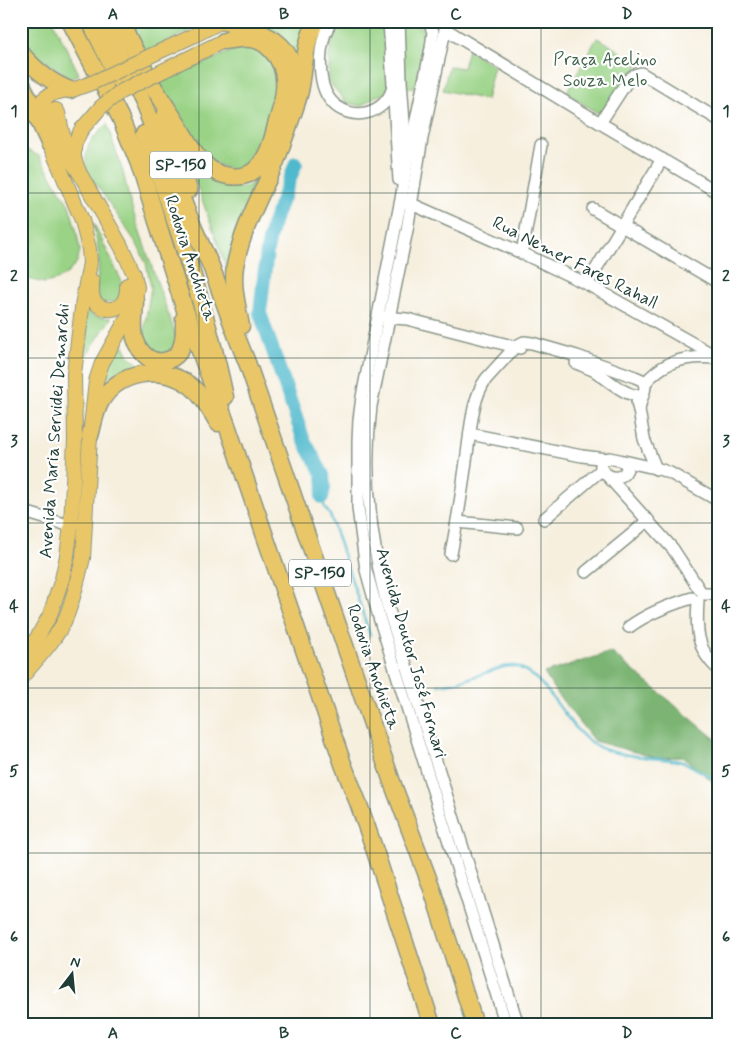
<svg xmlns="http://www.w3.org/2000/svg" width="740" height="1046" font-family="Mynerve,sans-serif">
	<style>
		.green { fill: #9ad386; stroke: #5c885d }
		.forest { fill: #7bb573; stroke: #4d7954 }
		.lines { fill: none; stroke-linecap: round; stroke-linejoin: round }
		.stream { stroke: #4fb9cd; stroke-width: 2.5 }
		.river { stroke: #4fb9cd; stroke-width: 14 }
		.minor-casing { stroke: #8a9689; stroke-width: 14 }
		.major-casing { stroke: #8a9689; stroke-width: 16 }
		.highway-casing { stroke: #8a9689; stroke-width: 19 }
		.minor { stroke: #fff; stroke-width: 11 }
		.major { stroke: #e9c769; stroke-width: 14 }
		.highway { stroke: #e9c769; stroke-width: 16 }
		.major-bridge-casing { stroke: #8a9689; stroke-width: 16; stroke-linecap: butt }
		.major-bridge { stroke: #e9c769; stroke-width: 14 }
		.grid { fill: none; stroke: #1f3d34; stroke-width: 1; stroke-opacity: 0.55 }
		.labels { text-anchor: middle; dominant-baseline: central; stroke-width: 4.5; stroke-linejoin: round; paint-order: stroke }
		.shield { fill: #fff; stroke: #627771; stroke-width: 1 }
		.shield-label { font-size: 16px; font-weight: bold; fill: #1f3d34 }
		.park-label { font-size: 18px; fill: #3e6248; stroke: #fff }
		.street-label { font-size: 18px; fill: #1f3d34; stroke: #fff }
		.neatline { fill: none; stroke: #1f3d34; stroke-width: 2 }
		.grid-label { font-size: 16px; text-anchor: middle; font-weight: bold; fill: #1f3d34 }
	</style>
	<rect width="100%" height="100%" fill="#fff"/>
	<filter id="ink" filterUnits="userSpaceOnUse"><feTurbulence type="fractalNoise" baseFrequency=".02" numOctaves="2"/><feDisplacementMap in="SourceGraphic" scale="10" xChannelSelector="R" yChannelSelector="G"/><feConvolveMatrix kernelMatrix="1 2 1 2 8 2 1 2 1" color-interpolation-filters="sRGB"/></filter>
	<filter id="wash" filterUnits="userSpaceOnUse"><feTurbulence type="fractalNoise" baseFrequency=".0096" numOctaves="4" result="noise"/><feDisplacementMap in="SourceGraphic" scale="20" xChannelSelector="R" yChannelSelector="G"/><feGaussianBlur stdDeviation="1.12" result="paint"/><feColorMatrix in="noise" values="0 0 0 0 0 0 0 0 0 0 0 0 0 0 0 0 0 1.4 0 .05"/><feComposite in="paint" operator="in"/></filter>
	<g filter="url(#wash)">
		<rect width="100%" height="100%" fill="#f6efde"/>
		<g class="green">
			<polygon points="21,21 53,21 79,74 69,79 65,74 31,53 21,43"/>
			<polygon points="129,21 210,21 146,52"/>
			<polygon points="274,21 311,21 300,66 264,25"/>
			<polygon points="346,21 418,21 419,22 424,34 417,81 414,87 376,96 361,106 347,103 329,82 329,56 333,35"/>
			<polygon points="597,38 607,43 639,65 615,93 603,116 566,93"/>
			<path d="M 249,47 C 272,54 271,60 282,79 L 262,158 L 240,174 L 213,162 L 199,147 L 159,83 L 227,53 L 237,49 Z"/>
			<polygon points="468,49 494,66 486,100 443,90 449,66 463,68"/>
			<path d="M 107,124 L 123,172 L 130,202 L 139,230 L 177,339 L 173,352 L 157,356 L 145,345 L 143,336 L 151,287 L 146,263 L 137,244 L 87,171 C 83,146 90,141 107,124 Z"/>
			<polygon points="21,147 39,156 69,205 76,229 80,250 77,262 69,272 57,280 44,283 28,279 21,276"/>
			<polygon points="185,152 196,166 212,179 232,187 246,187 262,178 229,275"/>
			<polygon points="93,222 123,284 123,301 101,303 96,291 99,266 98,248"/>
			<polygon points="86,310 93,316 111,318 79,367"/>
			<polygon points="121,339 129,356 142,367 119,371 99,382"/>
		</g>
		<polygon class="forest" points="611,652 719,742 719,787 683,757 657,758 594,741 555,691 544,673"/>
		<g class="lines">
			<g class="stream">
				<polyline points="322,497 325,508 330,515 370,635"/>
				<path d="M 438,685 C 460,683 482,674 503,667 C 508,666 513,665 518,667 C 550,679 566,728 595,745 C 613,756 656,758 678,761 L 686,763 L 719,782"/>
			</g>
			<polyline class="river" points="296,163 272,226 267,251 260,313 303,438 323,475 324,488 322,497"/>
		</g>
	</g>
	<g filter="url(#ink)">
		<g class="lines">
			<defs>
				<g id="minor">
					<path d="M 332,21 C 317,39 316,85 332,102 C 350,122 384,115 392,90"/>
					<polyline points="389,21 399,180"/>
					<polyline points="399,21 401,81 406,151"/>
					<polyline points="429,21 433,32 431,48 407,163 401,199 362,397 359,420 358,441 358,508 366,570 379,617 506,1025"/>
					<path d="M 447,21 L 422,138 L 407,230 L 371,406 C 363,473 370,540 387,604 L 518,1025"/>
					<polyline points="445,29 600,123 719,193"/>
					<polyline points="600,123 628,80 634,75 641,73 719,120"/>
					<polyline points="407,202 522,253 587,284 719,358"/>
					<polyline points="593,209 719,283"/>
					<polyline points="522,253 541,145"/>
					<polyline points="587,284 662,159"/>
					<polyline points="382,317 407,319 520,348"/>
					<path d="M 576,363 C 583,366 589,368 595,371 C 606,378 630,401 643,394"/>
					<polyline points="637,403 639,410 644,439 656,469"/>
					<path d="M 639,410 C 640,403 642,398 644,392 C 645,389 645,386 645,384 C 647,381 650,377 653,375 C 669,359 692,356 715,358"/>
					<polyline points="470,434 582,456 606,459"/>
					<path d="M 609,458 L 619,460 L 626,463 L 627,469 C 618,490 586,465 609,458 Z"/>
					<polyline points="624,461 659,469 670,473 719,501"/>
					<polyline points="606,474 673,549 699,589"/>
					<polyline points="21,511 71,526"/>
					<polyline points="544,519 601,470"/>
					<polyline points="457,522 517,528"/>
					<path d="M 451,554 C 457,523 462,492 466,461 C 470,437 471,399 486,379 L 516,346 L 524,342 L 532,343 L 577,356 L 635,377 L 642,380 L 645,385"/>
					<polyline points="586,572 631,535 648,520"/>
					<polyline points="703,594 719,594"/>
					<path d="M 698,601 C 696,629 696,650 719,670"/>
					<path d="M 629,627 C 648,613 669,605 692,598"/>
				</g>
				<g id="major">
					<polyline points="193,36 222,21"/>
					<polyline points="203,51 264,21"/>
					<path d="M 44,121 C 43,117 40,113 40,110 C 38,93 64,91 75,89"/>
					<path d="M 92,281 C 92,288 91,295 94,301 C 97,305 100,307 104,308 C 120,313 128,299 127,285"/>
					<polyline points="21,657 37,638 50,615 62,579 67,556 71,526 75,439 74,374 83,300 90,263 89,249 82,220 50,145 48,121 50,110 56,110 58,113 66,150 68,156 79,172"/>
					<path d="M 21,678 C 36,660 53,643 64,622 C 73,603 78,578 83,558 L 90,436 L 96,381 L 102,363 L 130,313 L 135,299 L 137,287 L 134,274 L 121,246 L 79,172 L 74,158 L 74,149 L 75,143 L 81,130"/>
				</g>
				<g id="highway">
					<polyline points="70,21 120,117 139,164 184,307 228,428 343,764 359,805 373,845 432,1025"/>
					<polyline points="90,21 119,80"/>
					<polyline points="103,21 143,103 195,231 211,266 238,340 248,365 392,782 431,886 475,1025"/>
					<polyline points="120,21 151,82 155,91"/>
					<path d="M 222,21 C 263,34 289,34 298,84"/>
					<path d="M 21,53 C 35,70 50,82 70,90"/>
					<polyline points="21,82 50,145"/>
					<path d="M 153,86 C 161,99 170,112 178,125 C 188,141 196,159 212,170 C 222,176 237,179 249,174 C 266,165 272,142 276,125 C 284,101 292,70 271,50 C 266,44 258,40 251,39 C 242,38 233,40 224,41"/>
					<polyline points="164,116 189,190"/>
					<path d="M 144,134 C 176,219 206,307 225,397"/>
					<path d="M 135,299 C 135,311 132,327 135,338 C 137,345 142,353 147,357 C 157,364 172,362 179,352 C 185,342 184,329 184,318"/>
					<path d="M 241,326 C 237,305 232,286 235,266 C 242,230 259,199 274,166 C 279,155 282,143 287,131 C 291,118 297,104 300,91 C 305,68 304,41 317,21"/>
					<path d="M 90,436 C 93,425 95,413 100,403 C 117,371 163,364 191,386 C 203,396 210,410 218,423"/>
				</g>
			</defs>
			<use href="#minor" class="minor-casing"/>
			<use href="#major" class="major-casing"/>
			<use href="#highway" class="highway-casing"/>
			<use href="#minor" class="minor"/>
			<use href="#major" class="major"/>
			<use href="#highway" class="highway"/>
			<defs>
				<g id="major-bridge">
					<polyline points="75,89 94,82 193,36"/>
					<polyline points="81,130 101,107 120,92 203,51"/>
				</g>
			</defs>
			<use href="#major-bridge" class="major-bridge-casing"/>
			<use href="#major-bridge" class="major-bridge"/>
		</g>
	</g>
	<path class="grid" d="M 199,21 L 199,1025M 370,21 L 370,1025M 541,21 L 541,1025M 21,193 L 719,193M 21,358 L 719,358M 21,523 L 719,523M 21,688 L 719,688M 21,853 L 719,853"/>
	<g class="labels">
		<g class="shield">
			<rect x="150" y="151.5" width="62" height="27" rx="4"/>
			<rect x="289" y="559.5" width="62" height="27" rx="4"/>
		</g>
		<g class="shield-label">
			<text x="181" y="165">SP-150</text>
			<text x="320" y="573">SP-150</text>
		</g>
		<g class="park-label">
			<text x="605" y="60">Praça Acelino<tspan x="605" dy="21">Souza Melo</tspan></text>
		</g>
		<g class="street-label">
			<text transform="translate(190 258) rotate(72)">Rodovia Anchieta</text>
			<text transform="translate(575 263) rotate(27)">Rua Nemer Fares Rahall</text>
			<text transform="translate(55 431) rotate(-86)">Avenida Maria Servidei Demarchi</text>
			<text transform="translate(411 653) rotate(74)">Avenida Doutor José Fornari</text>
			<text transform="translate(373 667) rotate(71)">Rodovia Anchieta</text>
		</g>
	</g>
	<rect width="740" height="1046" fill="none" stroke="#fff" stroke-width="55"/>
	<g transform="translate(72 974) rotate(16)" stroke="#ffffff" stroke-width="4" paint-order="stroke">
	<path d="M0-4L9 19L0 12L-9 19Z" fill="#1f3d34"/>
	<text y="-8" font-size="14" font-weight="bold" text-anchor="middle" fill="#1f3d34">N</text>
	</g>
	<rect x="28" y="28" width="684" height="990" class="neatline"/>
	<g class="grid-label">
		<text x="113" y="19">A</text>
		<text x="284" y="19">B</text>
		<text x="456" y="19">C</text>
		<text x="627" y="19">D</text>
		<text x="14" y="116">1</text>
		<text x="726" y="116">1</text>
		<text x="14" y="281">2</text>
		<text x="726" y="281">2</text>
		<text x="14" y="446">3</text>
		<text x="726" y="446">3</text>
		<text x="14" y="611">4</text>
		<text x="726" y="611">4</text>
		<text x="14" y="776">5</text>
		<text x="726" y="776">5</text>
		<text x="14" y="942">6</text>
		<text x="726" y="942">6</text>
		<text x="113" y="1038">A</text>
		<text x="284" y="1038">B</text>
		<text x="456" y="1038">C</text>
		<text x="627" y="1038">D</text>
	</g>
</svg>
